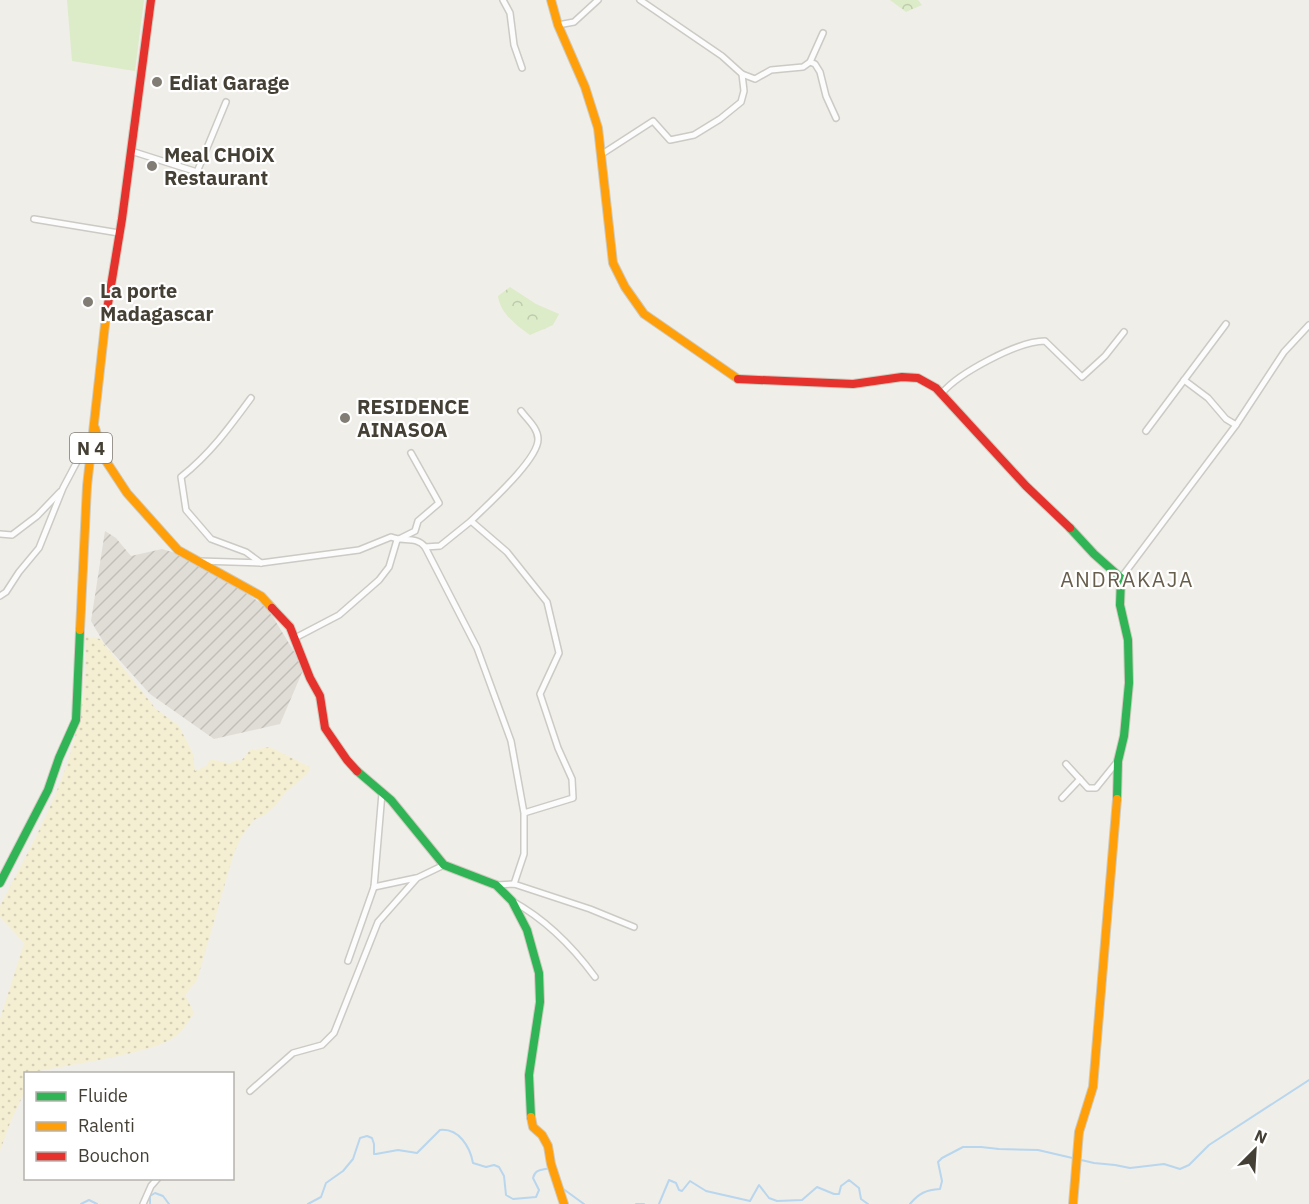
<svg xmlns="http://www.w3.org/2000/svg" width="1309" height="1204" font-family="'IBM Plex Sans',sans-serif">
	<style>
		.industrial { fill: url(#industrial-furrows) }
		.grass { fill: #dcebc8 }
		.forest { fill: url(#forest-crowns) }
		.sand { fill: url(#sand-dots) }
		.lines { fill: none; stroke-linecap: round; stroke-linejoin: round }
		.stream { stroke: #b8d6ee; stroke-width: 2 }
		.street-casing { stroke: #cccac4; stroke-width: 8 }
		.fast-casing { stroke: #cfcbbf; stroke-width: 10 }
		.slow-casing { stroke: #cfcbbf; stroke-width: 10 }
		.jam-casing { stroke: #cfcbbf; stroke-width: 10 }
		.street { stroke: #fdfcfc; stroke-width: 5 }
		.fast { stroke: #30b455; stroke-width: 8 }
		.slow { stroke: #ff9f0a; stroke-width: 8 }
		.jam { stroke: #e5322d; stroke-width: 8 }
		.poi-dot { fill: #817d74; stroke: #fff; stroke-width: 2 }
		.labels { text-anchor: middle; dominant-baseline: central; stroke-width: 4.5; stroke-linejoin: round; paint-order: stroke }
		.shield { fill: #fff; stroke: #7d7972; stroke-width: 1.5 }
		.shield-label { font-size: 18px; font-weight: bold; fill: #454035 }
		.poi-label { font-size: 20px; font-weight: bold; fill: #454035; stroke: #fff; text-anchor: start }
		.neighbourhood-label { font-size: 21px; letter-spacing: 1.5px; fill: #685e4c; stroke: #fff }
	</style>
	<defs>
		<pattern id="industrial-furrows" width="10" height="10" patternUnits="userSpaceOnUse" patternTransform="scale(1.5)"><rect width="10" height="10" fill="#e0ddd6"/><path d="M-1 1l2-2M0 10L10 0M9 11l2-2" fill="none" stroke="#c2bfb8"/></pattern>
		<pattern id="forest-crowns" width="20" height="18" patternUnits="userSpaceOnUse" patternTransform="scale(1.5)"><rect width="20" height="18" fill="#dcebc8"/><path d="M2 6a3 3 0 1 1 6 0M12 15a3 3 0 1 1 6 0" fill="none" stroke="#becbac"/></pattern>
		<pattern id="sand-dots" width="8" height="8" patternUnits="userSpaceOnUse" patternTransform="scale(1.5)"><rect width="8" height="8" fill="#f4efd2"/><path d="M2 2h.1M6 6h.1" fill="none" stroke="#d3ceb5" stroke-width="1.8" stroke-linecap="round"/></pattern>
	</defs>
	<rect width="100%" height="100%" fill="#f0eee8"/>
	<polygon class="industrial" points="105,531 116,538 131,556 162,549 182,555 240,589 262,604 273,617 304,668 280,724 214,739 150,694 104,643 91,621"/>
	<polygon class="grass" points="67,0 144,0 135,71 72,61"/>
	<g class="forest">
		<polygon points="890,0 918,0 922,5 906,12"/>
		<path d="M 510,287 L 536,304 L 559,314 L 553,325 L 530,335 C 516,325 500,313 498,296 Z"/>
	</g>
	<path class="sand" d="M 85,636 L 100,639 L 156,709 L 179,726 L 193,754 L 195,771 L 206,766 L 210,760 C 221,759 227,767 237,760 L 241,761 L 250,750 L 270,747 L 310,767 L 308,773 L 284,794 L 277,804 L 266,814 L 254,820 L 241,837 L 233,856 L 197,980 L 185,995 L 194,1013 C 189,1020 184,1029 177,1035 C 157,1053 68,1065 38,1071 L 37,1073 L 26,1074 L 25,1091 L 10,1123 L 0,1151 L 0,1019 L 24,943 L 0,917 L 0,906 C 48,813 90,745 85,636 Z"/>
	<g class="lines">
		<g class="stream">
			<polyline points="562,1188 584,1204"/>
			<polyline points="81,1204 89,1200 97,1204"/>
			<polyline points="150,1204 150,1196 155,1193 163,1196 169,1204"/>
			<path d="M 308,1204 L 321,1197 L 326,1183 L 343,1171 L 353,1159 L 360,1138 L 367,1136 L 372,1138 L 374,1144 L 374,1154 L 376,1154 L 398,1150 L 417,1153 L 440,1130 C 459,1128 470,1147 473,1163 L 486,1167 L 494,1165 L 499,1167 L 504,1176 L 506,1195 L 513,1199 L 536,1197 L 539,1190 L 533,1178 C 535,1169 542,1170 550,1168"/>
			<polyline points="636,1204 644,1204"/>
			<polyline points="659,1204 669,1180 676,1183 679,1190 682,1191 690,1181 706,1191 750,1201 759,1185 769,1198 777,1201 802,1200 817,1187 834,1194 839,1194 841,1186 849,1180 859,1188 861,1199 868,1204"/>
			<path d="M 910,1204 C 919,1193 926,1190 940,1189 L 942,1181 L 938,1162 L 942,1158 L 963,1147 L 981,1147 L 999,1149 L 1038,1150 L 1094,1163 L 1115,1165 L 1130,1168 L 1164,1164 L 1180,1169 L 1189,1165 L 1209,1145 L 1309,1080"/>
		</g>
		<defs>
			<g id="street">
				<polyline points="503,0 510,13 514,45 522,68"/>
				<polyline points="640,0 722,56 742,74 755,79 771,70 803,67 810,62 823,33"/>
				<polyline points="558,25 574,22 598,0"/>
				<polyline points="810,62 815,64 820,72 826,96 836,118"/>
				<polyline points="131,151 197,172 226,102"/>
				<polyline points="602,154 653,121 670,140 694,135 720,119 741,102 744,91 742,74"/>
				<polyline points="34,219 119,233"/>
				<polyline points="1184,380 1208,398 1226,419 1236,425"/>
				<path d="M 942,393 C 959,373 1018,341 1045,341 L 1082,377 L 1105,356 L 1124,332"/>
				<path d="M 251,398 C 229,428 210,454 181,477 L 186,510 L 211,539 L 246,552 L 261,563"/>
				<polyline points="1146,431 1226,324"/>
				<path d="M 471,521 C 486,506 539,459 538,439 C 538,428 527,419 521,411"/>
				<polyline points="0,534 12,535 37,516 60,492"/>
				<path d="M 199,561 L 261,563 L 359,550 L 391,537 C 403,542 417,536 425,547"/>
				<polyline points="1121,578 1236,425 1284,352 1309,325"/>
				<polyline points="0,596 6,592 19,572 39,548 63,488 90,437"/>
				<polyline points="295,638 339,615 379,580 389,567 397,540 415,531 418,521 439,503 411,453"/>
				<polyline points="1066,764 1088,788 1096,788 1117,762"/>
				<polyline points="1062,798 1080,779"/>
				<polyline points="514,884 524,854 524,813 511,741 477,648 425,547 440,546 471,521 507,552 547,602 559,653 540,694 558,748 572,779 573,798 524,813"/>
				<polyline points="496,885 514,884 590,909 634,927"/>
				<polyline points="374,887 416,878"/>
				<path d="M 512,901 C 545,919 573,947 595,977"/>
				<polyline points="348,961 374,887 382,793"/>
				<polyline points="250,1091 293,1053 322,1045 334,1033 378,922 417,878 444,865"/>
				<polyline points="143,1204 151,1186 158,1178"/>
			</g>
			<g id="fast">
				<polyline points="1070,528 1094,554 1121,578 1120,605 1128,640 1129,683 1124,736 1118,761 1117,799"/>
				<polyline points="357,771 391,800 444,865 496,885 512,901 527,930 539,973 540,1002 529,1075 531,1117"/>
				<polyline points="0,883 48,790 59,758 76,720 80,630"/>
			</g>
			<g id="slow">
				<polyline points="551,0 558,25 585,87 598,128 613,263 625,287 644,314 738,379"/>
				<polyline points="95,428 104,458 127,493 178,550 261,596 272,608"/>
				<polyline points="80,630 87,486 106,316"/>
				<polyline points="531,1117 533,1127 542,1135 548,1146 551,1164 564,1204"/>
				<polyline points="1073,1204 1079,1132 1093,1087 1117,799"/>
			</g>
			<g id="jam">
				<polyline points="106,316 122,219 151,0"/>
				<polyline points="738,379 853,384 902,377 918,378 936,388 1026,486 1070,528"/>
				<polyline points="272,608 290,627 310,678 320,696 325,728 347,760 357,771"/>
			</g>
		</defs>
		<use href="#street" class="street-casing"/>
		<use href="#fast" class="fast-casing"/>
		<use href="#slow" class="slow-casing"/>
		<use href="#jam" class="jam-casing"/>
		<use href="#street" class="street"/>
		<use href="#fast" class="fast"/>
		<use href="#slow" class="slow"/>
		<use href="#jam" class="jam"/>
	</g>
	<g class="poi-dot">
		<circle cx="157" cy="82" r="6"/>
		<circle cx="152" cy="166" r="6"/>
		<circle cx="88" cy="302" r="6"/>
		<circle cx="345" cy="418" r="6"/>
	</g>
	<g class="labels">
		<rect class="shield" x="70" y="433" width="42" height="30" rx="4.5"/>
		<g class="shield-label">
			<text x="91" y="448">N 4</text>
		</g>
		<g class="poi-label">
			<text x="169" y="82">Ediat Garage</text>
			<text x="164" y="154">Meal CHOiX<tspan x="164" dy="23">Restaurant</tspan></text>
			<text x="100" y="290">La porte<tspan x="100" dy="23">Madagascar</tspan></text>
			<text x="357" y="406">RESIDENCE<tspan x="357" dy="23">AINASOA</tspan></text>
		</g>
		<g class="neighbourhood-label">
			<text x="1127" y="579">ANDRAKAJA</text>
		</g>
	</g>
	<rect x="24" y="1072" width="210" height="108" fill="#ffffff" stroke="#b5b3ae" stroke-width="1.5"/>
	<rect x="36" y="1092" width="30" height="9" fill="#30b455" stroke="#b5b3ae" stroke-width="1.5"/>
	<text x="78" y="1102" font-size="18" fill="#454035">Fluide</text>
	<rect x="36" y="1122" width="30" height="9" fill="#ff9f0a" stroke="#b5b3ae" stroke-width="1.5"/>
	<text x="78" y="1132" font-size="18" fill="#454035">Ralenti</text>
	<rect x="36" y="1152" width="30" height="9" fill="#e5322d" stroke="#b5b3ae" stroke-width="1.5"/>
	<text x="78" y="1162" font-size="18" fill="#454035">Bouchon</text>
	<g transform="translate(1255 1150) rotate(24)" stroke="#ffffff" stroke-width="4.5" paint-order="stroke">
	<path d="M0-4.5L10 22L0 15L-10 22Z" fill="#454035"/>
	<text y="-9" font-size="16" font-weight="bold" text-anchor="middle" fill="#454035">N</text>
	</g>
</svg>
